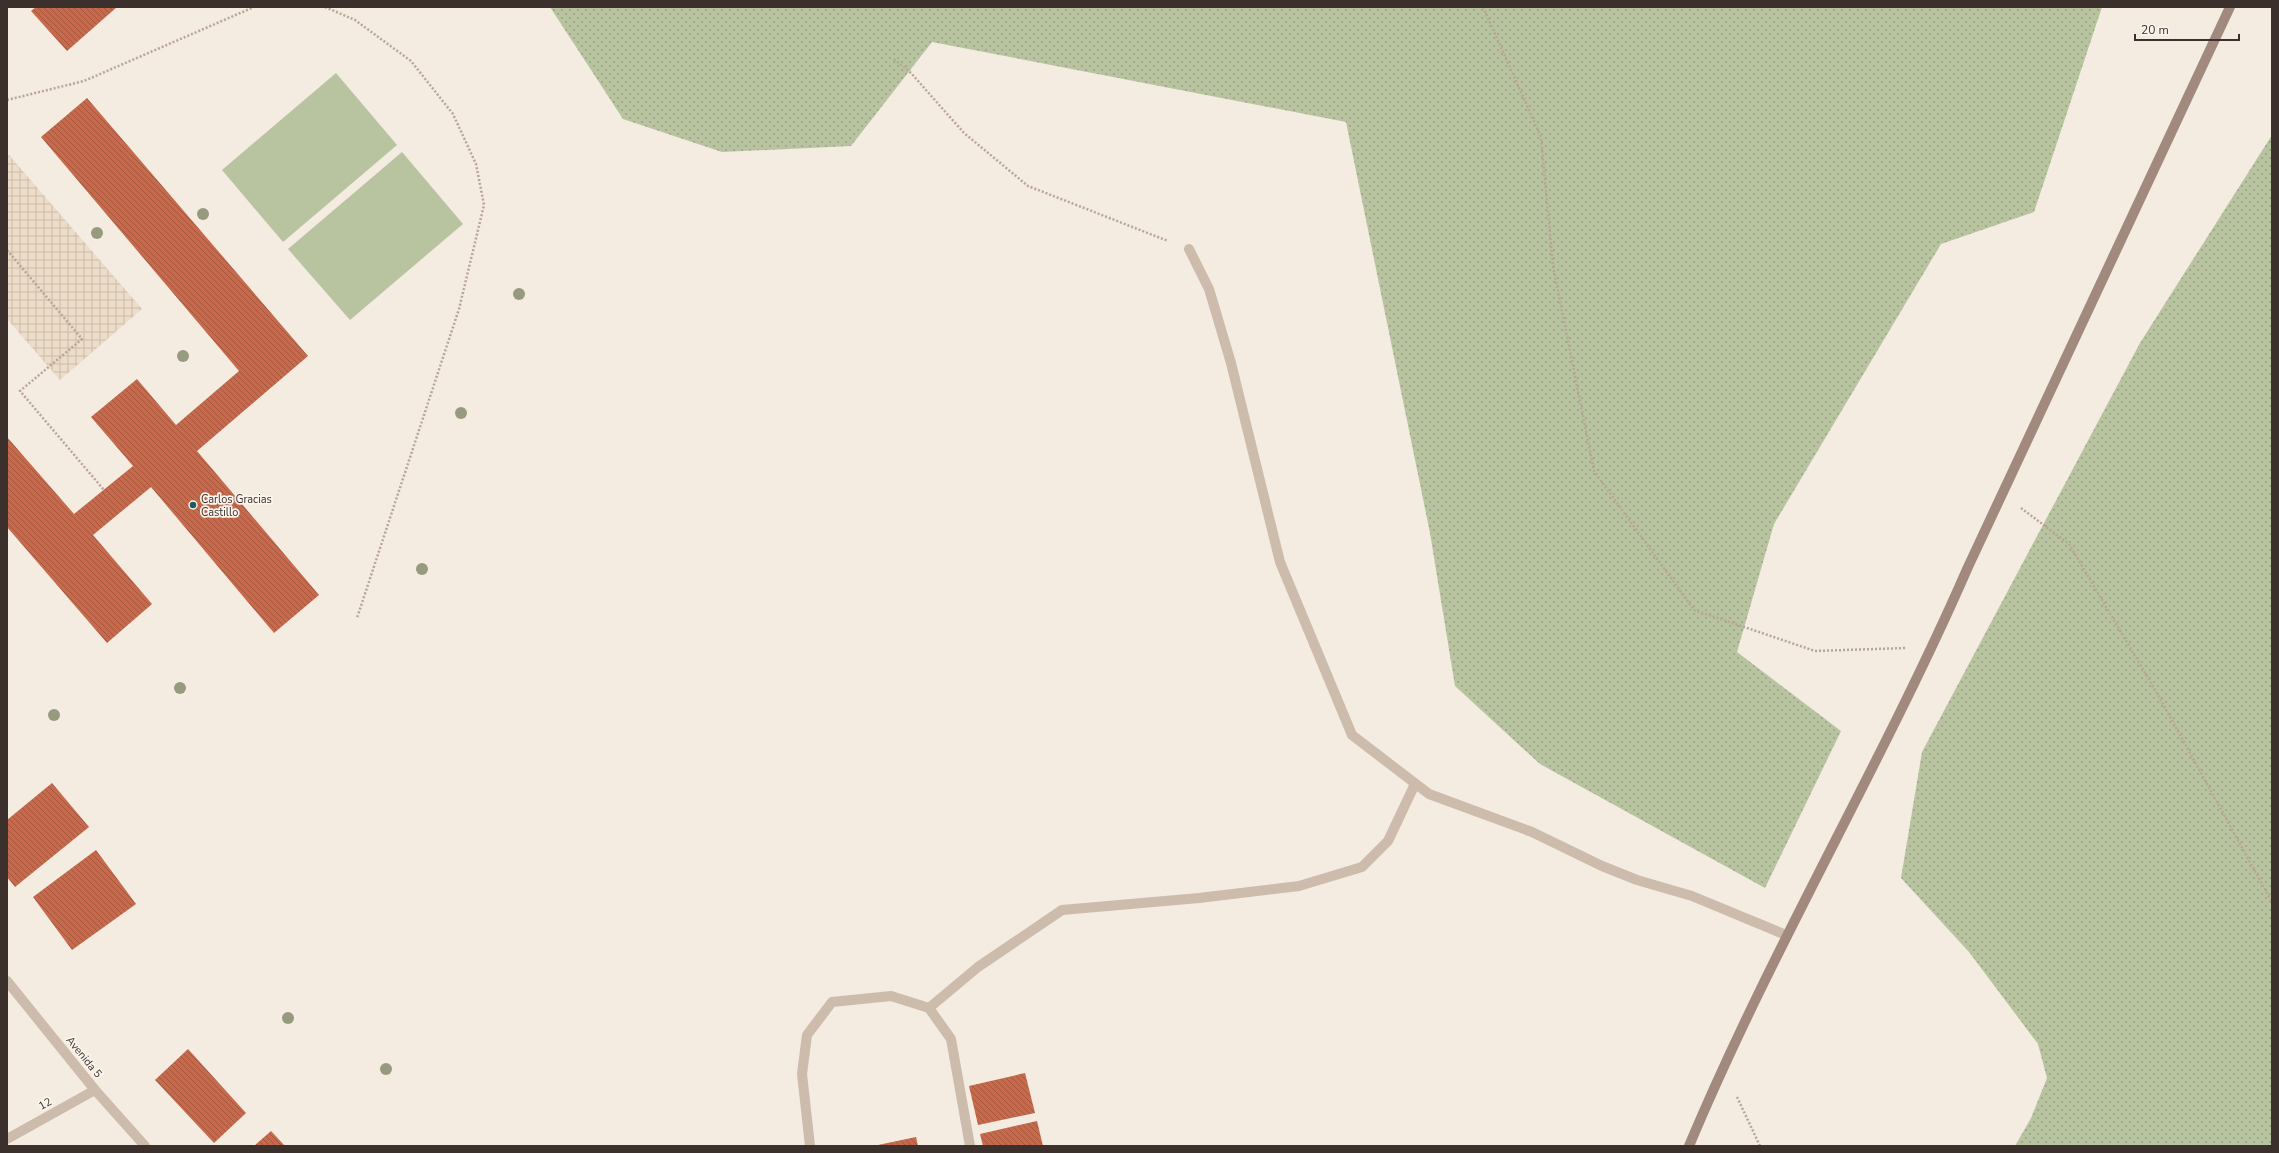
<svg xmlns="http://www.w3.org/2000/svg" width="2279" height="1153" font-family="'Nunito Sans',sans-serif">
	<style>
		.grass { fill: url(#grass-dots) }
		.garden { fill: #b8c4a0 }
		.plaza { fill: url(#plaza-grid) }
		.building { fill: url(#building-back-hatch) }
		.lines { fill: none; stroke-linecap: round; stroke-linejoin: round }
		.path { stroke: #b9a596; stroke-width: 2.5; stroke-dasharray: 2 2; stroke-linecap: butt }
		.minor { stroke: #cdbbac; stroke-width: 10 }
		.tertiary { stroke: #cdbbac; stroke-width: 10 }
		.secondary { stroke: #a18a7d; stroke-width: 10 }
		.tree { fill: #969b7f }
		.poi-dot { fill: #1f5a5e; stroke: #fbf5ee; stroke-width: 1.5 }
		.labels { text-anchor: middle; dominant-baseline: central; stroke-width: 3.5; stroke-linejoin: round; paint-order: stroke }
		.poi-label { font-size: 11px; fill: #3b302b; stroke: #fbf5ee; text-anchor: start }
		.street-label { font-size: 11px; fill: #3b302b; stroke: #fbf5ee }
	</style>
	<defs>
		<pattern id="grass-dots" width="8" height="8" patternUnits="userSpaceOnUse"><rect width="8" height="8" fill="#b8c4a0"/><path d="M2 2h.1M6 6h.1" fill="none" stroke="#97a083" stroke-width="1.8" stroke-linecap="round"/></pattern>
		<pattern id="plaza-grid" width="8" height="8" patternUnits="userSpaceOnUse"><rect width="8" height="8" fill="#ecdcc8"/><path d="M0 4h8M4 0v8" fill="none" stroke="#cbbdac"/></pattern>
		<pattern id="building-back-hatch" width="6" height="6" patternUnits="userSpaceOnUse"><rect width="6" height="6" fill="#c8694b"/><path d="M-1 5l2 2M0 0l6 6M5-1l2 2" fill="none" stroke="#a4573f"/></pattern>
	</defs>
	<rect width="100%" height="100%" fill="#f4ebe1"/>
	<g class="grass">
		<polygon points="550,7 2102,7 2034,212 1941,244 1774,524 1737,652 1841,731 1765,888 1540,764 1455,686 1430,533 1346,122 932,42 851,146 722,152 623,119"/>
		<polygon points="2272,135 2272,1146 2015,1146 2031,1118 2047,1078 2038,1044 1969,952 1901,878 1922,752 2140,343"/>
	</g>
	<g class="garden">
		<polygon points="336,73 397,145 283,242 222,170"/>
		<polygon points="402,152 463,224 350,320 288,249"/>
	</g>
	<polygon class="plaza" points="9,155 142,309 60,380 7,319 7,157"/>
	<g class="building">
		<polygon points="36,7 117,7 67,51 31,11"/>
		<polygon points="87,98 308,356 197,451 319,595 274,633 151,487 93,535 152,604 107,643 7,527 7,437 74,514 133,466 91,417 137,379 176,425 239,371 41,137"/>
		<polygon points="52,783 89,827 15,887 7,877 7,820"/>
		<polygon points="96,850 136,904 72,950 33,897"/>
		<polygon points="188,1049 246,1113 214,1143 155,1080"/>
		<polygon points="1025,1073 1035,1113 978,1125 969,1086"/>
		<polygon points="1037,1121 1043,1146 983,1146 980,1134"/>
		<polygon points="271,1131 285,1146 254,1146"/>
		<polygon points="916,1137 918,1146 878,1146 878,1145"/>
	</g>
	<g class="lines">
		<g class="path">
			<polyline points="325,7 355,20 411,61 453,114 476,164 484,205 459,309 357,618"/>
			<polyline points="1483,7 1541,137 1553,266 1594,471 1694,610 1815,651 1905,648"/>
			<polyline points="894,59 911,73 964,133 1028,186 1168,241"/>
			<polyline points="7,100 84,81 254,7"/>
			<polyline points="7,250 82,339 20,391 104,490"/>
			<polyline points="2021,508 2069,544 2158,695 2272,902"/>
			<polyline points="1737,1097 1760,1146"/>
		</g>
		<g class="minor">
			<polyline points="1189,249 1209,289 1231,363 1280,562 1352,735 1429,794 1532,832 1602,866 1637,880 1692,896 1786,935"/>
			<polyline points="929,1008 978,967 1062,910 1199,898 1299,886 1362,867 1388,841 1415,784"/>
			<polyline points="7,1139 95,1090"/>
			<polyline points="810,1146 802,1074 807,1035 832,1002 891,996 929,1008 951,1039 970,1146"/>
		</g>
		<polyline class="tertiary" points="7,981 95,1090 145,1146"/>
		<path class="secondary" d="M 1689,1146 C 1772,948 1882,764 1968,567 L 2230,7"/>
	</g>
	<g class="tree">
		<circle cx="203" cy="214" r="6"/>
		<circle cx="97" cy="233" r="6"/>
		<circle cx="519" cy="294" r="6"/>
		<circle cx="183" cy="356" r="6"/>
		<circle cx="461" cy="413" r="6"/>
		<circle cx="422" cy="569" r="6"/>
		<circle cx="180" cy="688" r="6"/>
		<circle cx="54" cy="715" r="6"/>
		<circle cx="288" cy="1018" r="6"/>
		<circle cx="386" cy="1069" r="6"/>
	</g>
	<circle class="poi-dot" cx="193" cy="505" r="4"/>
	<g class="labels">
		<g class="poi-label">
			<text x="201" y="499">Carlos Gracias<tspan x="201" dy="13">Castillo</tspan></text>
		</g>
		<g class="street-label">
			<text transform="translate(84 1057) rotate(51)">Avenida 5</text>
			<text transform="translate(45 1104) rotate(-29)">12</text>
		</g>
	</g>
	<rect width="2279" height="1153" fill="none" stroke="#3b302b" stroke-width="16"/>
	<path d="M2135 34v6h104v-6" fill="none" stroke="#3b302b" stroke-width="2"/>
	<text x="2141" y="34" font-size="12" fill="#3b302b" stroke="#fbf5ee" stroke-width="3" paint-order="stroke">20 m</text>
</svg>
